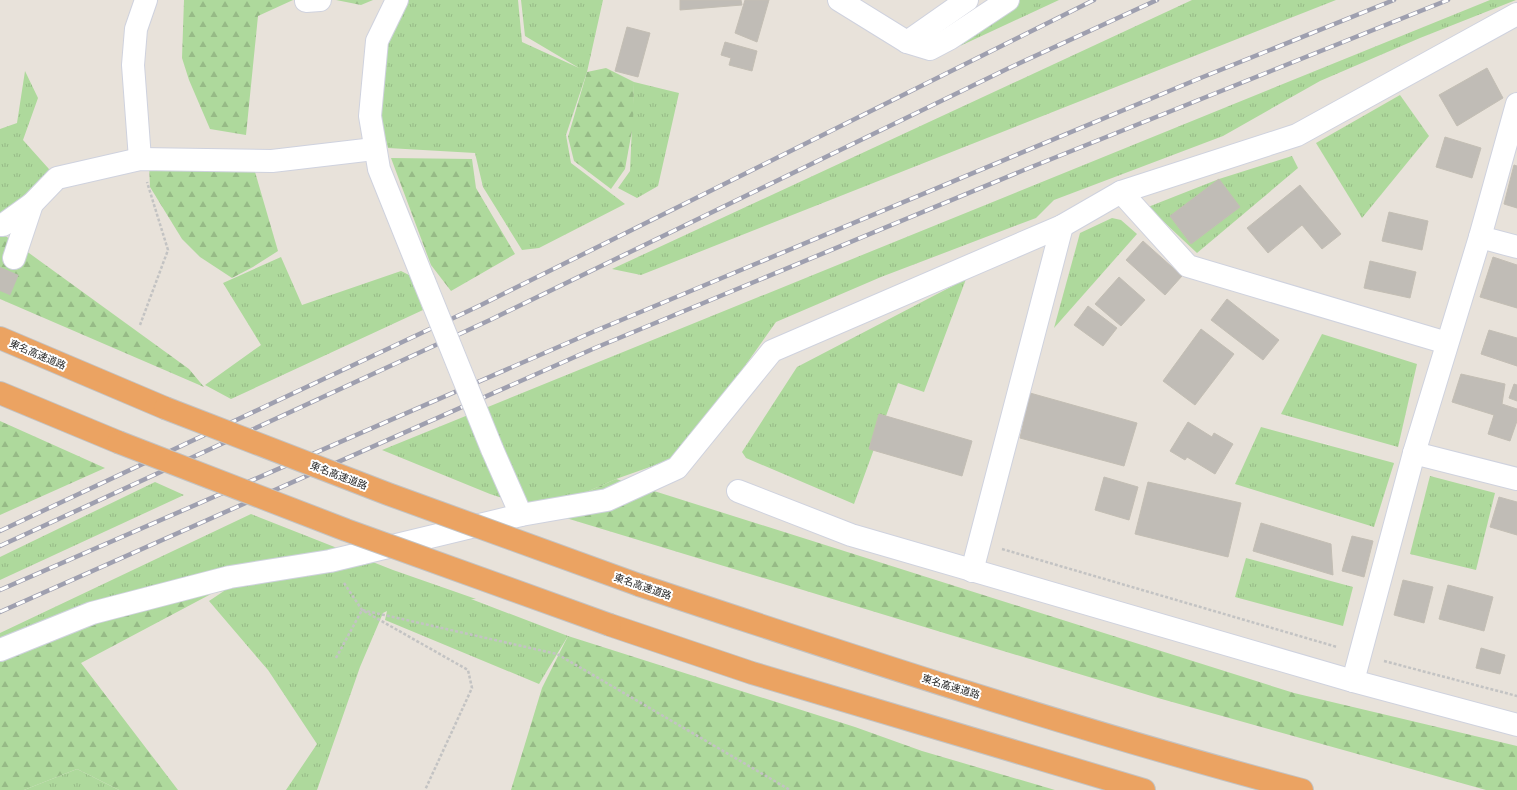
<svg xmlns="http://www.w3.org/2000/svg" width="1517" height="790" font-family="Commissioner,'Noto Sans JP',sans-serif">
	<style>
		.grass { fill: url(#grass-tufts) }
		.forest { fill: url(#forest-firs) }
		.building { fill: #c0bcb6; stroke: #c3beb4 }
		.lines { fill: none; stroke-linecap: round; stroke-linejoin: round }
		.minor-tunnel { stroke: #c1bdb6; stroke-width: 22; stroke-dasharray: 22 11; stroke-linecap: butt }
		.minor-casing { stroke: #cfd2de; stroke-width: 24 }
		.tertiary-casing { stroke: #cfd2de; stroke-width: 24 }
		.motorway-casing { stroke: #c3c3c3; stroke-width: 24 }
		.path { stroke: #c3c3c3; stroke-width: 2.5; stroke-dasharray: 3 2; stroke-linecap: butt }
		.minor { stroke: #fff; stroke-width: 22 }
		.tertiary { stroke: #fff; stroke-width: 22 }
		.motorway { stroke: #eba362; stroke-width: 22 }
		.rail-casing { stroke: #9e9faf; stroke-width: 4.5 }
		.rail { stroke: #fff; stroke-width: 3; stroke-dasharray: 9; stroke-linecap: butt }
		.minor-bridge-casing { stroke: #cfd2de; stroke-width: 24; stroke-linecap: butt }
		.motorway-bridge-casing { stroke: #c3c3c3; stroke-width: 24; stroke-linecap: butt }
		.minor-bridge { stroke: #fff; stroke-width: 22 }
		.motorway-bridge { stroke: #eba362; stroke-width: 22 }
		.labels { text-anchor: middle; dominant-baseline: central; stroke-width: 4; stroke-linejoin: round; paint-order: stroke }
		.street-label { font-size: 10px; fill: #272727; stroke: #fff }
	</style>
	<defs>
		<pattern id="grass-tufts" width="24" height="20" patternUnits="userSpaceOnUse"><rect width="24" height="20" fill="#aed99c"/><path d="M3 7l-1-3M5 7V3M7 7l1-3M15 17l-1-3M17 17v-4M19 17l1-3" fill="none" stroke="#96ba86"/></pattern>
		<pattern id="forest-firs" width="22" height="20" patternUnits="userSpaceOnUse"><rect width="22" height="20" fill="#aed99c"/><path d="M5 1l3.5 6h-7zM16 11l3.5 6h-7z" fill="#96ba86"/></pattern>
	</defs>
	<rect width="100%" height="100%" fill="#e8e2da"/>
	<g class="grass">
		<polygon points="405,0 518,0 522,42 579,68 525,36 521,0 603,0 587,72 566,135 571,163 625,204 539,248 522,250 483,187 475,153 388,148 374,97 384,48"/>
		<polygon points="1017,0 1059,0 960,46 1013,2"/>
		<polygon points="1192,0 1336,0 641,275 612,269"/>
		<polygon points="1490,0 1516,0 1420,38 1320,81 1223,136 1054,200 1036,218 881,277 776,322 681,456 616,479 543,511 490,494 382,450"/>
		<polygon points="25,71 38,98 23,140 57,178 0,225 0,129 17,123"/>
		<polygon points="634,82 679,93 658,186 637,198 618,188 630,171"/>
		<polygon points="1400,95 1429,136 1362,218 1316,143"/>
		<polygon points="1292,156 1298,168 1197,253 1148,207 1219,179"/>
		<polygon points="1112,218 1121,220 1137,234 1054,328 1080,233"/>
		<polygon points="281,257 302,305 401,271 411,276 423,310 231,399 205,385 261,345 223,283"/>
		<polygon points="966,279 924,392 898,383 854,504 746,458 742,452 797,367"/>
		<polygon points="1322,334 1417,364 1398,447 1281,414"/>
		<polygon points="1261,427 1394,463 1374,527 1235,484"/>
		<polygon points="1430,476 1495,493 1476,570 1410,554"/>
		<polygon points="155,482 184,495 0,580 0,557"/>
		<polygon points="251,514 393,570 476,599 471,599 568,636 539,684 385,620 387,611 383,613 360,667 317,790 286,790 317,744 268,670 209,601 224,591 170,601 0,663 0,633"/>
		<polygon points="1246,558 1353,587 1343,626 1235,597"/>
		<polygon points="77,769 119,790 24,790"/>
	</g>
	<g class="forest">
		<polygon points="184,0 293,0 258,16 246,135 210,129 189,80 182,58"/>
		<polygon points="336,0 373,0 361,5"/>
		<polygon points="606,68 634,82 633,125 625,169 611,189 574,161 568,137 587,72"/>
		<polygon points="391,158 472,159 476,188 515,254 451,291 431,265"/>
		<polygon points="149,164 253,165 278,251 253,267 232,278 200,257 182,239 150,187"/>
		<polygon points="0,232 189,369 204,387 0,299"/>
		<polygon points="0,421 105,468 0,515"/>
		<polygon points="616,479 1294,693 1517,746 1517,790 1486,790 1158,698 543,511"/>
		<path d="M 211,594 L 81,663 L 178,790 L 119,790 L 77,769 L 24,790 L 0,790 L 0,661 C 65,632 140,603 211,594 Z"/>
		<polygon points="568,636 855,727 922,751 1055,790 511,790 542,688"/>
	</g>
	<g class="building">
		<polygon points="680,0 741,0 742,5 680,10"/>
		<polygon points="745,0 769,0 757,42 735,33"/>
		<polygon points="627,27 650,33 638,77 615,71"/>
		<polygon points="725,42 757,51 752,71 729,65 731,58 721,55"/>
		<polygon points="1487,68 1503,98 1457,126 1439,95"/>
		<polygon points="1445,137 1481,148 1472,178 1436,167"/>
		<polygon points="1514,165 1517,166 1517,208 1504,204"/>
		<polygon points="1219,179 1240,207 1191,244 1170,216"/>
		<polygon points="1300,185 1341,234 1322,249 1302,225 1268,253 1247,228"/>
		<polygon points="1389,212 1428,221 1422,250 1382,241"/>
		<polygon points="1143,241 1182,276 1165,295 1126,260"/>
		<polygon points="1493,257 1517,265 1517,308 1480,297"/>
		<polygon points="1370,261 1416,272 1410,298 1364,288"/>
		<polygon points="1119,277 1145,300 1121,326 1095,304"/>
		<polygon points="1227,299 1279,340 1263,360 1211,320"/>
		<polygon points="1088,306 1117,328 1103,346 1074,325"/>
		<polygon points="1201,329 1234,354 1195,405 1163,381"/>
		<polygon points="1489,330 1517,338 1517,366 1481,354"/>
		<polygon points="1461,374 1505,384 1502,404 1517,409 1517,421 1510,441 1488,434 1494,415 1452,402"/>
		<polygon points="1514,384 1517,385 1517,401 1509,398"/>
		<polygon points="1030,393 1137,423 1124,466 1020,438"/>
		<polygon points="879,414 972,441 962,476 869,449"/>
		<polygon points="1188,422 1212,437 1214,433 1233,444 1215,474 1187,457 1185,460 1170,451"/>
		<polygon points="1104,477 1138,487 1129,520 1095,510"/>
		<polygon points="1148,482 1241,503 1228,557 1135,534"/>
		<polygon points="1499,497 1517,502 1517,535 1490,527"/>
		<polygon points="1261,523 1331,544 1333,575 1253,551"/>
		<polygon points="1352,536 1373,541 1364,577 1342,571"/>
		<polygon points="1403,580 1433,587 1424,623 1394,615"/>
		<polygon points="1448,585 1493,597 1484,631 1439,619"/>
		<polygon points="1481,648 1505,655 1500,674 1476,668"/>
	</g>
	<g class="lines">
		<polyline class="minor-tunnel" points="0,291 14,258"/>
		<defs>
			<g id="minor">
				<polyline points="397,0 377,41 370,116 379,169 424,281"/>
				<polyline points="839,0 907,42 930,49 949,39 1008,0"/>
				<polyline points="306,1 320,0"/>
				<polyline points="907,42 967,0"/>
				<polyline points="140,159 133,65 136,29 146,0"/>
				<polyline points="1121,192 1188,266 1447,343"/>
				<polyline points="0,225 3,225 32,204"/>
				<polyline points="1480,237 1517,247"/>
				<polyline points="14,258 32,204 57,178 140,159 272,161 374,149"/>
				<polyline points="492,449 521,515"/>
				<polyline points="1414,453 1517,479"/>
				<polyline points="972,571 1062,226"/>
				<polyline points="0,650 92,613 230,577 330,561 521,515 607,500 677,468 772,351 1062,226 1121,192 1297,135 1517,14"/>
				<polyline points="1353,681 1414,453 1480,237 1517,104"/>
			</g>
			<polyline id="tertiary" points="738,491 851,535 1353,681 1517,725"/>
			<g id="motorway">
				<polyline points="0,338 165,408"/>
				<polyline points="0,393 118,442"/>
				<path d="M 639,585 C 858,658 1079,731 1302,790"/>
				<polyline points="610,625 752,673 1144,790"/>
			</g>
		</defs>
		<use href="#minor" class="minor-casing"/>
		<use href="#tertiary" class="tertiary-casing"/>
		<use href="#motorway" class="motorway-casing"/>
		<g class="path">
			<polyline points="140,325 168,250 147,182"/>
			<polyline points="1002,549 1337,647"/>
			<polyline points="344,583 362,610 468,670 472,688 425,790"/>
			<polyline points="336,658 362,610 557,654 790,790"/>
			<polyline points="1384,661 1517,696"/>
		</g>
		<use href="#minor" class="minor"/>
		<use href="#tertiary" class="tertiary"/>
		<use href="#motorway" class="motorway"/>
		<defs>
			<g id="rail">
				<polyline points="0,531 481,305 1094,0"/>
				<polyline points="0,546 490,320 1009,68 1157,0"/>
				<polyline points="0,590 595,331 1198,79 1394,0"/>
				<polyline points="0,612 595,348 1024,170 1448,0"/>
			</g>
		</defs>
		<use href="#rail" class="rail-casing"/>
		<use href="#rail" class="rail"/>
		<defs>
			<polyline id="minor-bridge" points="424,281 492,449"/>
			<g id="motorway-bridge">
				<polyline points="165,408 388,494 639,585"/>
				<polyline points="118,442 346,530 610,625"/>
			</g>
		</defs>
		<use href="#minor-bridge" class="minor-bridge-casing"/>
		<use href="#motorway-bridge" class="motorway-bridge-casing"/>
		<use href="#minor-bridge" class="minor-bridge"/>
		<use href="#motorway-bridge" class="motorway-bridge"/>
	</g>
	<g class="labels">
		<g class="street-label">
			<text transform="translate(38 354) rotate(23)">東名高速道路</text>
			<text transform="translate(339 475) rotate(21)">東名高速道路</text>
			<text transform="translate(643 586) rotate(19)">東名高速道路</text>
			<text transform="translate(951 686) rotate(17)">東名高速道路</text>
		</g>
	</g>
</svg>
